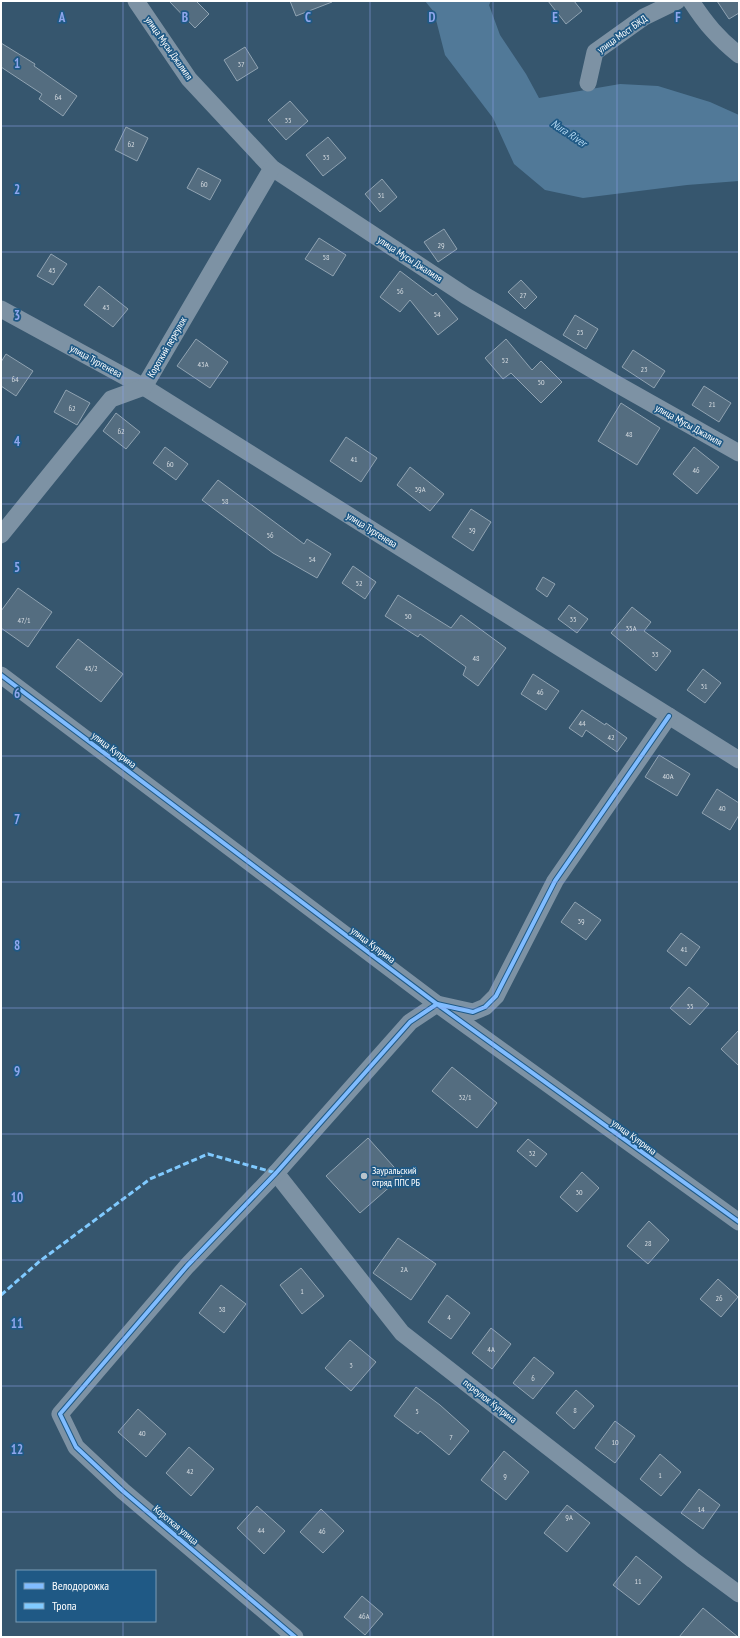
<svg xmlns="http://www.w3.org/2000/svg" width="740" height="1638" font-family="'PT Sans Narrow',sans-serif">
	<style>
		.water { fill: #517998 }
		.building { fill: #546d80; stroke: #90a3b2 }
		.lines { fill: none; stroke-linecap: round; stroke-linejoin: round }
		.street { stroke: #7d92a4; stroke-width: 17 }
		.quiet { stroke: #80caff; stroke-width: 3; stroke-dasharray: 6 3; stroke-linecap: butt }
		.cycleway-casing { stroke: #1f5985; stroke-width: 6 }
		.cycleway { stroke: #80bcff; stroke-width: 4 }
		.grid { fill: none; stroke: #8ea6ec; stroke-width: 1; stroke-opacity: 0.55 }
		.poi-dot { fill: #b9c4cc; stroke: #1f5985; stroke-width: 1.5 }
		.labels { text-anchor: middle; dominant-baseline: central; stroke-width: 3.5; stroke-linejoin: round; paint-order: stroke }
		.number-label { font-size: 8px; fill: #d4dadf }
		.street-label { font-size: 10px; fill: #fff; stroke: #1f5985 }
		.poi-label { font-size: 10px; fill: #fff; stroke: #1f5985; text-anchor: start }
		.water-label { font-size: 11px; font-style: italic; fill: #b2d7f1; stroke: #1f5985 }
		.grid-label { font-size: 13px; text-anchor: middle; font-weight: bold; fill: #8ea6ec; stroke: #1f5985; stroke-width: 3.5; stroke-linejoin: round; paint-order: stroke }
	</style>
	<rect width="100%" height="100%" fill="#36566e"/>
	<polygon class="water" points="425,1 491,1 489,5 500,35 526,74 539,98 620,84 658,86 710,102 739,115 739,181 687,185 583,198 545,190 514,164 493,118 445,55 434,12"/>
	<g class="building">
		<polygon points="169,1 196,1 209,14 195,28"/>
		<polygon points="290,1 332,1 332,2 296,16"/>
		<polygon points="548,1 574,1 582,11 566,24"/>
		<polygon points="717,1 739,1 739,13 729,19"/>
		<polygon points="1,43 35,64 34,66 77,96 63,116 39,99 42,94 1,67"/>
		<polygon points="245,47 258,68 237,81 224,60"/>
		<polygon points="290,101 308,121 286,140 268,120"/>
		<polygon points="126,127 148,138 137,161 115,150"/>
		<polygon points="328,137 346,158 323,176 306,155"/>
		<polygon points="198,168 221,180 210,200 187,188"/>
		<polygon points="382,179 397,197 380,212 365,194"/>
		<polygon points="444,229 457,249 438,262 424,242"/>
		<polygon points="319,238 346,255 333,276 305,259"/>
		<polygon points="51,254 67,264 53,285 37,276"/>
		<polygon points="400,271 433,296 436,293 458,319 438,335 410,300 400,312 380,297"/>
		<polygon points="521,280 537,297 525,309 508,292"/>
		<polygon points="99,286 128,309 113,327 84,305"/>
		<polygon points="575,315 598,329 586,349 563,335"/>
		<polygon points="196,339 228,362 210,388 177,366"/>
		<polygon points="506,339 532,370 541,361 562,382 541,403 511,373 503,379 485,358"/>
		<polygon points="633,350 665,371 654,388 622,367"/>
		<polygon points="6,354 33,371 16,396 1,386 1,362"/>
		<polygon points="704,386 731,403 719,422 692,405"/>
		<polygon points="66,390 90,403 77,425 54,412"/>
		<polygon points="621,403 660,428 637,465 598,441"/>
		<polygon points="116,413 140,432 126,449 103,431"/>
		<polygon points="346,437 377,458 361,482 330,461"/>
		<polygon points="165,447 188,464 176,480 153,463"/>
		<polygon points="694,447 719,467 697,494 673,474"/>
		<polygon points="410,467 444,494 430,511 397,485"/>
		<polygon points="218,480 304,544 307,539 331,554 317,578 273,553 202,500"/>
		<polygon points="471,509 491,522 473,551 452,537"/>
		<polygon points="353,566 376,582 365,599 342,583"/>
		<polygon points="543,577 555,584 547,597 536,589"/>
		<polygon points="18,588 52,612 28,647 1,628 1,611"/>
		<polygon points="398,595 451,628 461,615 506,648 478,686 463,675 466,667 420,634 418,637 385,616"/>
		<polygon points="569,605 588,619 577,633 558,619"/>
		<polygon points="632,607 651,622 644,631 671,651 656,671 611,633"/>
		<polygon points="78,639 123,674 101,702 56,667"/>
		<polygon points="703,669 721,683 705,703 687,690"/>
		<polygon points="533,674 559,691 546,710 521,694"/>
		<polygon points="582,710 605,725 606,723 627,738 617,752 586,730 582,737 569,728"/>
		<polygon points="659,755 690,774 677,796 645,777"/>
		<polygon points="717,789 739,803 739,815 730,830 702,813"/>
		<polygon points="575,902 601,920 586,940 561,922"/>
		<polygon points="681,933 700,947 686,966 667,951"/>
		<polygon points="689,987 709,1004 690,1025 670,1008"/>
		<polygon points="739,1030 739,1066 721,1049"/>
		<polygon points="452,1067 497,1103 477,1128 432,1091"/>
		<polygon points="368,1138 402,1176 360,1213 326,1176"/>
		<polygon points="528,1139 547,1154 536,1167 517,1151"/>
		<polygon points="582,1172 599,1188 577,1212 560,1197"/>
		<polygon points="649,1221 669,1240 648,1264 627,1246"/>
		<polygon points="398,1238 436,1264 411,1300 373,1273"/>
		<polygon points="301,1268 324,1296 302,1314 280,1285"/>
		<polygon points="718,1279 738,1297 721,1317 700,1299"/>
		<polygon points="221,1285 246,1304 224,1333 199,1313"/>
		<polygon points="447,1295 470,1313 451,1339 428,1322"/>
		<polygon points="491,1328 511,1344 492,1369 472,1353"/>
		<polygon points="350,1340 376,1362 351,1391 325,1368"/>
		<polygon points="534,1357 554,1373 533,1399 513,1383"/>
		<polygon points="416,1387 440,1405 469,1431 449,1455 420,1431 418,1434 394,1416"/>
		<polygon points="576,1390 594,1406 574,1429 556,1413"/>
		<polygon points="138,1409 166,1434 146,1457 118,1432"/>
		<polygon points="615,1421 635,1436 615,1463 595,1448"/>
		<polygon points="189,1447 214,1469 191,1496 166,1473"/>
		<polygon points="504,1451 529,1472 506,1500 481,1480"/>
		<polygon points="660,1454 681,1472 661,1496 640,1479"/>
		<polygon points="699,1489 720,1505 703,1529 681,1513"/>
		<polygon points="567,1505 590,1523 567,1552 544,1533"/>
		<polygon points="257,1506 285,1531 264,1554 237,1528"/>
		<polygon points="321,1509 344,1531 323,1553 300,1532"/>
		<polygon points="636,1556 662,1577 639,1605 613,1585"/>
		<polygon points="362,1596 383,1614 365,1635 344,1617"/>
		<polygon points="703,1608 738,1637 679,1637"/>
	</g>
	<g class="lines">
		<g class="street">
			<polyline points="136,1 189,79 272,168 466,296 615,383 739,453"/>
			<path d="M 691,1 C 706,24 718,38 739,55"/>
			<polyline points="588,83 595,52 644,17 677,1"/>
			<polyline points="1,309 144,387 739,760"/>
			<polyline points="1,535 111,399 144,387 272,168"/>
			<polyline points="1,675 437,1004 739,1222"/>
			<polyline points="276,1173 402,1333 693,1560 739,1594"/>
			<polyline points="295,1637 123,1491 76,1447 60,1414 187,1266 276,1173 410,1022 437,1004 473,1012 485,1007 496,996 555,881 669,716"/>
		</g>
		<polyline class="quiet" points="1,1295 40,1261 150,1179 208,1154 276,1173"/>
		<defs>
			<g id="cycleway">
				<polyline points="1,675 437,1004 739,1222"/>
				<polyline points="295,1637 123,1491 76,1447 60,1414 187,1266 276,1173 410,1022 437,1004 473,1012 485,1007 496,996 555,881 669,716"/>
			</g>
		</defs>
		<use href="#cycleway" class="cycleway-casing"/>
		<use href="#cycleway" class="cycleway"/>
	</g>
	<path class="grid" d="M 123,1 L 123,1571M 247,1 L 247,1637M 370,1 L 370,1637M 493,1 L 493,1637M 617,1 L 617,1637M 1,126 L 739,126M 1,252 L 739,252M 1,378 L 739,378M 1,504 L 739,504M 1,630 L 739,630M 1,756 L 739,756M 1,882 L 739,882M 1,1008 L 739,1008M 1,1134 L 739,1134M 1,1260 L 739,1260M 1,1386 L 739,1386M 1,1512 L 739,1512M 123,1621 L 123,1637"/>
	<circle class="poi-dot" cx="364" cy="1176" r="4"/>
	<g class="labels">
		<g class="number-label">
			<text x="241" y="64">37</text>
			<text x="58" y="97">64</text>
			<text x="288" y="120">35</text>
			<text x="131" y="144">62</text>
			<text x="326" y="157">33</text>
			<text x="204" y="184">60</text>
			<text x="381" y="195">31</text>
			<text x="441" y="245">29</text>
			<text x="326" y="257">58</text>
			<text x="52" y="270">45</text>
			<text x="400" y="291">56</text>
			<text x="523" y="295">27</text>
			<text x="106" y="307">43</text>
			<text x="437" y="314">54</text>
			<text x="580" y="332">25</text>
			<text x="505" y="360">52</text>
			<text x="203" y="364">43А</text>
			<text x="644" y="369">23</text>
			<text x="15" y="379">64</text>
			<text x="541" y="382">50</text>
			<text x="712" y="404">21</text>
			<text x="72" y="408">62</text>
			<text x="121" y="431">62</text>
			<text x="629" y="434">48</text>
			<text x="354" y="459">41</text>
			<text x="170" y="464">60</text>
			<text x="696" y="470">46</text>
			<text x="420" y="489">39А</text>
			<text x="225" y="501">58</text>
			<text x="472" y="530">39</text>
			<text x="270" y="535">56</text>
			<text x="312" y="559">54</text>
			<text x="359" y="583">52</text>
			<text x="408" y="616">50</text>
			<text x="573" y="619">35</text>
			<text x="24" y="620">47/1</text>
			<text x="631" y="628">35А</text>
			<text x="655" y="654">33</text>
			<text x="476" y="658">48</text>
			<text x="91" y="668">45/2</text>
			<text x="704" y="686">31</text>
			<text x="540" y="692">46</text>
			<text x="582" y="723">44</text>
			<text x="611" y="737">42</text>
			<text x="668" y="776">40А</text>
			<text x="722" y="808">40</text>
			<text x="581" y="921">39</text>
			<text x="684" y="949">41</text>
			<text x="690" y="1006">35</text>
			<text x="465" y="1097">32/1</text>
			<text x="532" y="1153">32</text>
			<text x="579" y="1192">30</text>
			<text x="648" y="1243">28</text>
			<text x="404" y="1269">2А</text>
			<text x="302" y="1291">1</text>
			<text x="719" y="1298">26</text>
			<text x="222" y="1309">38</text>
			<text x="449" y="1317">4</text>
			<text x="491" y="1349">4А</text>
			<text x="351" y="1365">3</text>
			<text x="533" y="1378">6</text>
			<text x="575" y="1410">8</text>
			<text x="417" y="1411">5</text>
			<text x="142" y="1433">40</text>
			<text x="451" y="1437">7</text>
			<text x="615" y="1442">10</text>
			<text x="190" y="1471">42</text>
			<text x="660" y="1475">1</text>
			<text x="505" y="1476">9</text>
			<text x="701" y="1509">14</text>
			<text x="569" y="1517">9А</text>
			<text x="261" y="1530">44</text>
			<text x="322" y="1531">46</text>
			<text x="638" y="1581">11</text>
			<text x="364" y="1616">46А</text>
		</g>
		<g class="street-label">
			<text transform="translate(622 34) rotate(-35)">улица Мост БЖД</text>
			<text transform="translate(169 48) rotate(55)">улица Мусы Джалиля</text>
			<text transform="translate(410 259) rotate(33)">улица Мусы Джалиля</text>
			<text transform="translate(167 347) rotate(-60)">Короткий переулок</text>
			<text transform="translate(96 361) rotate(29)">улица Тургенева</text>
			<text transform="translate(689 425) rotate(29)">улица Мусы Джалиля</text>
			<text transform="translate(372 530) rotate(32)">улица Тургенева</text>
			<text transform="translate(114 750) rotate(37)">улица Куприна</text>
			<text transform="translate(373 945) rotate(37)">улица Куприна</text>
			<text transform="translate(634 1137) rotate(36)">улица Куприна</text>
			<text transform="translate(490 1401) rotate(38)">переулок Куприна</text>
			<text transform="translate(176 1525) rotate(40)">Короткая улица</text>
		</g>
		<g class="poi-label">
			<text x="372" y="1170">Зауральский<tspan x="372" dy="12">отряд ППС РБ</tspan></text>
		</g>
		<g class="water-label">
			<text transform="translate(569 133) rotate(34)">Nura River</text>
		</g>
	</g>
	<g class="grid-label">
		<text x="62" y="22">A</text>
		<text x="185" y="22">B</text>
		<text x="308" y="22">C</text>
		<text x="432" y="22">D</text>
		<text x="555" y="22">E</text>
		<text x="678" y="22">F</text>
		<text x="17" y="68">1</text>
		<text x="17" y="194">2</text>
		<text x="17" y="320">3</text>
		<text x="17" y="446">4</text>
		<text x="17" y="572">5</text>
		<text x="17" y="698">6</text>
		<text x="17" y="824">7</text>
		<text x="17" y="950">8</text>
		<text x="17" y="1076">9</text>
		<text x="17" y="1202">10</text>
		<text x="17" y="1328">11</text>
		<text x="17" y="1454">12</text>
	</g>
	<rect width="740" height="1638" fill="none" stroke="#ffffff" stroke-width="4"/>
	<rect x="16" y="1570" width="140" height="52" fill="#1f5985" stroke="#799bb6"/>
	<rect x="24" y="1583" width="20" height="6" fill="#80bcff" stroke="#799bb6"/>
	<text x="52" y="1590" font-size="12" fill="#ffffff">Велодорожка</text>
	<rect x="24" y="1603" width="20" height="6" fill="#80caff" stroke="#799bb6"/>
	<text x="52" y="1610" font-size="12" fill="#ffffff">Тропа</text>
</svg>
